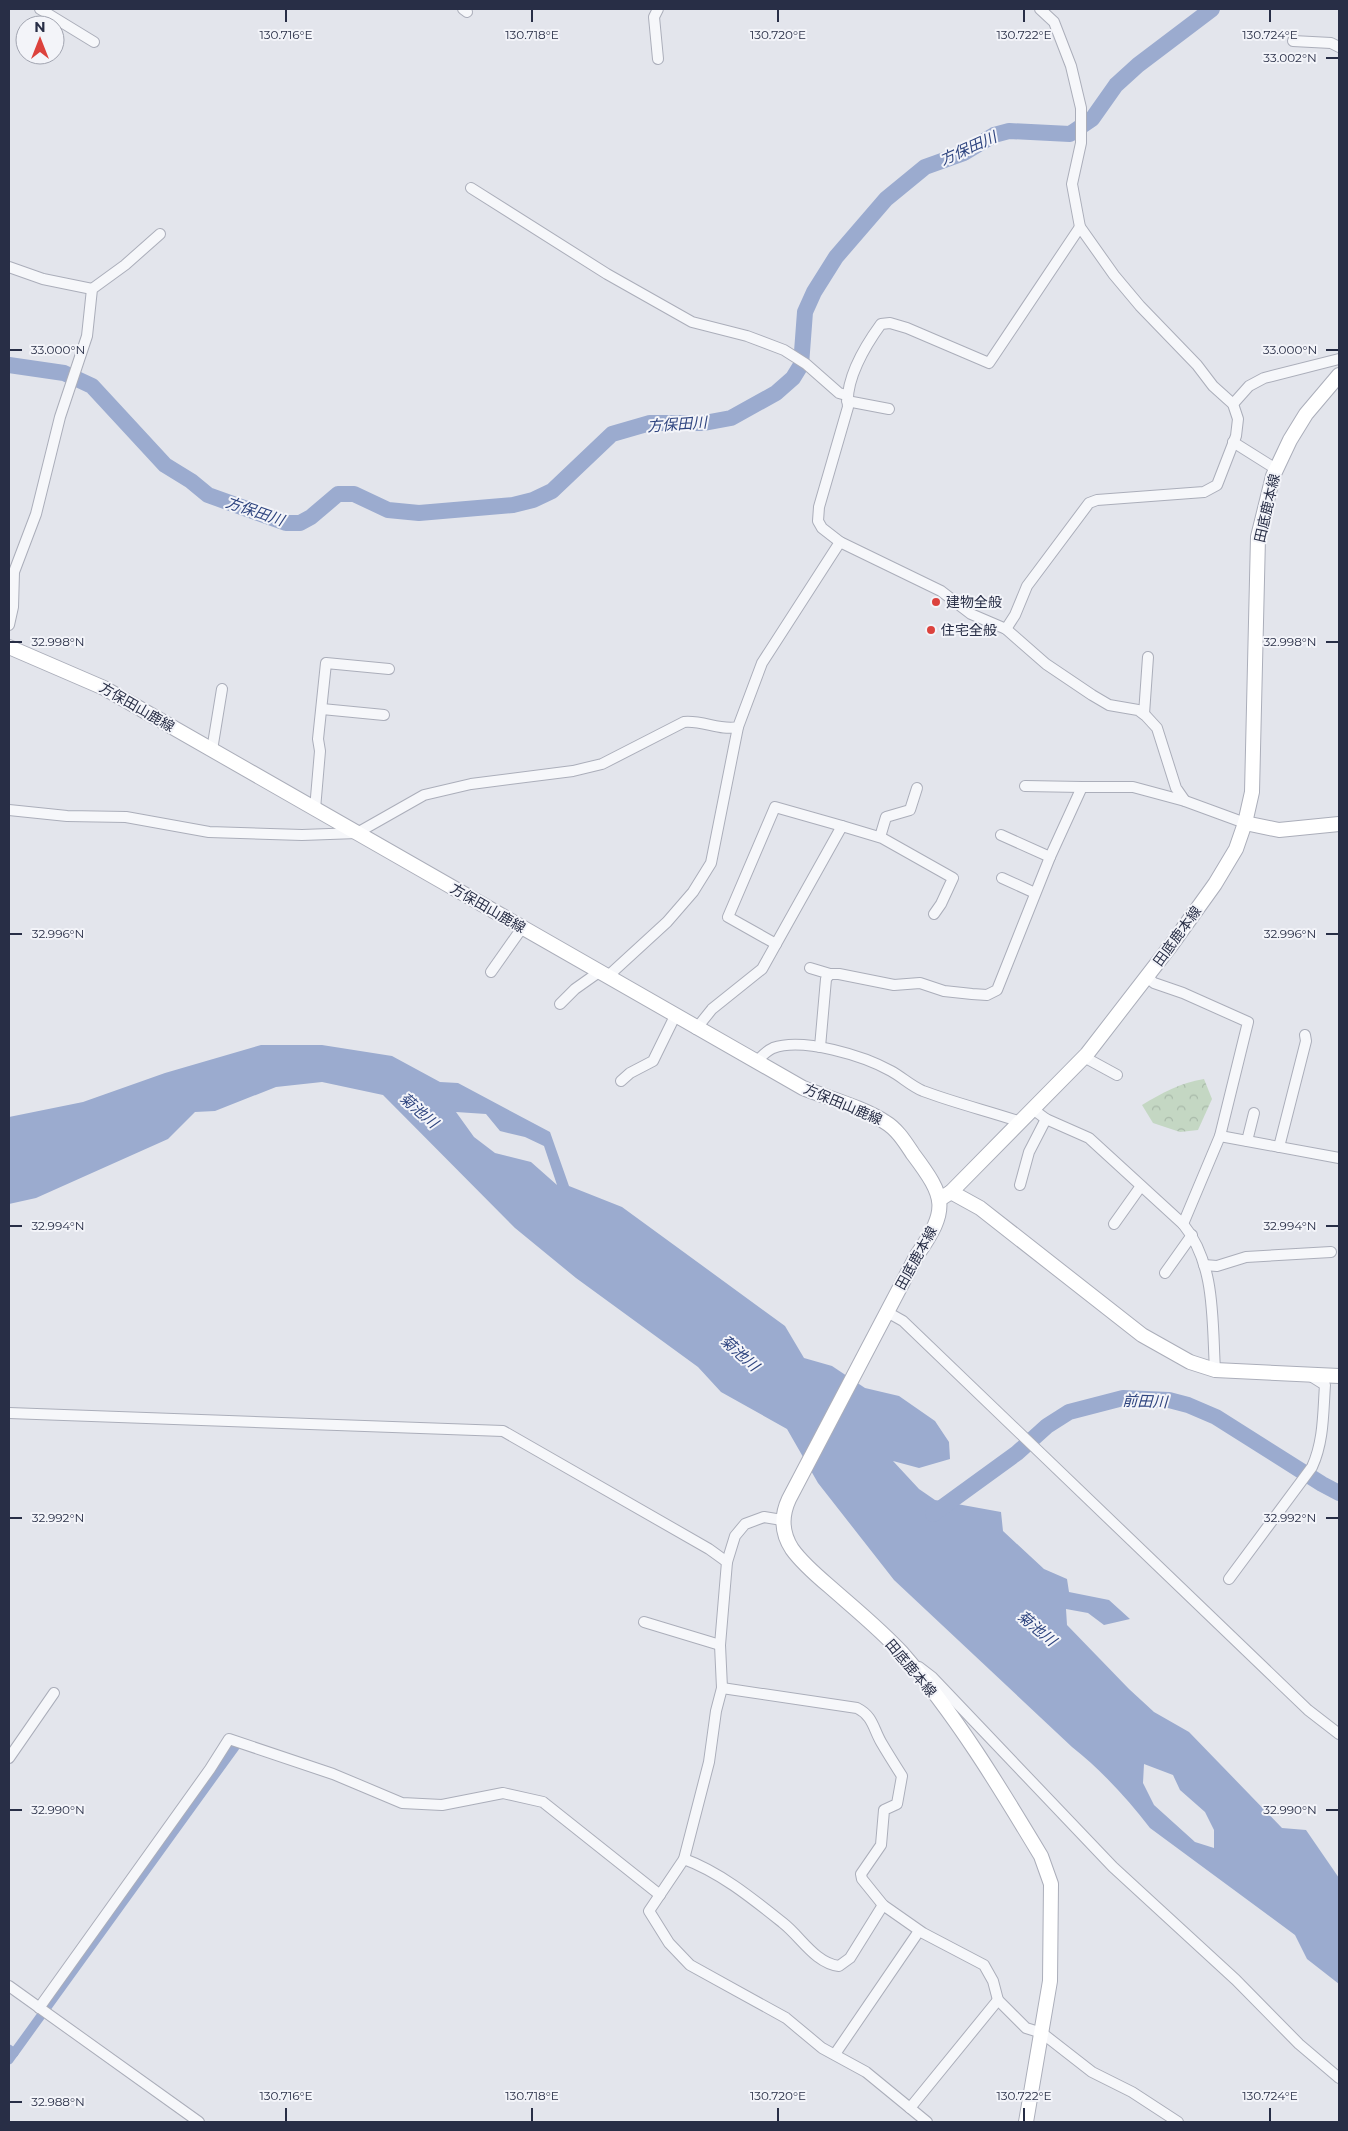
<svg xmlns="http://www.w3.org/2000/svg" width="1348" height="2131" font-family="Montserrat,'Noto Sans JP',sans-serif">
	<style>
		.forest { fill: url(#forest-crowns) }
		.water { fill: #9babcf; fill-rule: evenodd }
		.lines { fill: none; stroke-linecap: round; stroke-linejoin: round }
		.canal { stroke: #9babcf; stroke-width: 9 }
		.river { stroke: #9babcf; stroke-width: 16 }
		.street-casing { stroke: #abaeba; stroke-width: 12 }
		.secondary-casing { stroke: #abaeba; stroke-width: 16 }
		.street { stroke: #f6f7fa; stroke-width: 10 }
		.secondary { stroke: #fff; stroke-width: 14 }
		.ticks { fill: none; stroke: #282e46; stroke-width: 2 }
		.poi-dot { fill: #dc423d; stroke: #f3f4f9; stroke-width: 2 }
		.labels { text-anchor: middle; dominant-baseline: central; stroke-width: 4; stroke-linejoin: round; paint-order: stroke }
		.street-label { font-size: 14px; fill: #282e46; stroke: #f3f4f9 }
		.poi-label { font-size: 14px; fill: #282e46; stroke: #f3f4f9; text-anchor: start }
		.water-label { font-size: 15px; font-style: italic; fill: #2e447f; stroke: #f3f4f9 }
		.ticks-label { font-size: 12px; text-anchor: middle; fill: #282e46; stroke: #f3f4f9; stroke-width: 4; stroke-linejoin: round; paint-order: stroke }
	</style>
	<defs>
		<pattern id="forest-crowns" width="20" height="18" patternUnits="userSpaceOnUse" patternTransform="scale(1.25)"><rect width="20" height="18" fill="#c4d7c3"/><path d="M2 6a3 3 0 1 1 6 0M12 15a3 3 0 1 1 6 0" fill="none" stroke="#a8b9a9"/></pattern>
	</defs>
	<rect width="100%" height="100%" fill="#e3e5ec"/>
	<path class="forest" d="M 1204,1079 L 1212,1099 L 1198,1130 L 1180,1132 L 1153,1123 L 1142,1105 C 1162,1093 1180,1083 1204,1079 Z"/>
	<path class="water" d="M 261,1045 L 322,1045 L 392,1056 L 440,1082 L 458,1083 L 550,1132 L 569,1186 L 622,1207 L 785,1326 L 804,1358 L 832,1366 L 865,1388 L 899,1396 L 935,1421 L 949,1442 L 950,1459 L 919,1468 L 893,1461 L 919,1489 L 935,1500 L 1001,1512 L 1003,1531 L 1044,1569 L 1067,1579 L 1069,1592 L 1109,1600 L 1130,1619 L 1104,1625 L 1088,1613 L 1066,1609 L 1067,1625 L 1129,1689 L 1154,1712 L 1189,1732 L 1282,1828 L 1306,1830 L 1339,1878 L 1339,1984 L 1307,1959 L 1295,1935 L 1150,1828 C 1127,1798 1101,1770 1072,1747 L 894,1580 L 818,1483 L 787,1429 L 721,1392 L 698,1367 L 576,1278 L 515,1228 L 383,1095 L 322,1082 L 276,1087 L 215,1111 L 195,1112 L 168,1139 L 36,1198 L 9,1204 L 9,1117 L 83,1102 L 165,1073 ZM 456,1112 L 486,1114 L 500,1131 L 525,1137 L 544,1146 L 557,1185 L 531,1162 L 495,1153 L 474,1137 ZM 1144,1764 L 1173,1775 L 1180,1790 L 1205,1812 L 1214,1830 L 1214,1848 L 1195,1842 L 1154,1805 L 1143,1783 Z"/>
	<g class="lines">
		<g class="canal">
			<polyline points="9,2049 14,2053 9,2060"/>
			<polyline points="14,2053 235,1747"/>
		</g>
		<g class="river">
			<polyline points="9,365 64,373 92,386 165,465 191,481 208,495 286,523 300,523 311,517 338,494 354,494 388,510 419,513 513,505 533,500 552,491 612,434 650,423 704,423 731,418 776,393 793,378 801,365 805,312 814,292 836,257 886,199 925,167 964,153 994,135 1009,131 1070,134 1092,119 1116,85 1138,65 1212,9"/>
			<polyline points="933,1514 1017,1453 1047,1426 1069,1412 1123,1398 1169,1400 1188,1405 1216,1417 1322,1484 1339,1493"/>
		</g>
		<defs>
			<g id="street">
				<polyline points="40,9 94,42"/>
				<polyline points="463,9 467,12"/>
				<polyline points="1293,41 1331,43 1339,47"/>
				<polyline points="658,59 654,17 658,9"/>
				<polyline points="471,188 607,274 692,322 747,336 784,350 806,364 839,393 846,395"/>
				<path d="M 1080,227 L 989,363 L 907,328 L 890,323 L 881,324 C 865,346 845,380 848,407 L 819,507 L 818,521 L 822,528 L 840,542 L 941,591 L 971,614 L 1006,629 L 1046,664 L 1092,695 L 1109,705 L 1138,710 L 1146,716 L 1157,728 L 1176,788 L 1185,801"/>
				<polyline points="9,267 43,279 92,289"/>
				<polyline points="847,401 889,409"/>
				<polyline points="1233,404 1249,386 1264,378 1339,359"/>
				<polyline points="1233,442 1276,469"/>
				<polyline points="9,625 13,607 14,572 36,514 60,417 87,336 92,289 125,265 160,234"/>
				<polyline points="1006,629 1015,615 1027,586 1089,503 1097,500 1204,492 1217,485 1236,436 1238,419 1233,404 1213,386 1197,365 1140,306 1114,275 1080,227 1072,184 1081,143 1081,108 1071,66 1054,22 1040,9"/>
				<polyline points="322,709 384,715"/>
				<polyline points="1144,714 1148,657"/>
				<polyline points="212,750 222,689"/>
				<polyline points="1025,786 1082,787"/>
				<polyline points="315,809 320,751 318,739 326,663 389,669"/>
				<path d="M 9,810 L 67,816 L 126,817 L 209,832 L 302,835 L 357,833 L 424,795 L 471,784 L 573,771 L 602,764 L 684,722 C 703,720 720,731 738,727 L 762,663 L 840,542"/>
				<polyline points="1001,835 1050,857"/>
				<polyline points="880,837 886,817 910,810 917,788"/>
				<polyline points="1002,878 1035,893"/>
				<polyline points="776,944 728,917 775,807 842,826"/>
				<polyline points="810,968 830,974"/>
				<polyline points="491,972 522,928"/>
				<polyline points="607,977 667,922 693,892 711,863 738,727"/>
				<polyline points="1147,977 1154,983 1183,993 1248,1022 1220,1136 1183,1224"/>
				<polyline points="560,1004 575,989 599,972"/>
				<polyline points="696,1029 712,1009 762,969 842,826 882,838 953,878 941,904 934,914"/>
				<polyline points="820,1047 826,979 830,974 839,974 894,985 920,983 944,991 972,994 987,995 997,990 1050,857 1082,787 1133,787 1185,801 1245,823"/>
				<polyline points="1084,1057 1117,1075"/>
				<path d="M 756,1062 C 761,1057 766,1051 773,1048 C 803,1037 864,1056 891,1071 C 902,1077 911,1086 923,1091 C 955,1103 988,1111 1021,1122"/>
				<polyline points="621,1081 630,1073 653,1061 675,1016"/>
				<path d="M 1034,1110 L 1046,1119 L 1089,1138 L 1183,1224 C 1216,1264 1212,1321 1215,1370"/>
				<polyline points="1220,1136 1339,1158"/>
				<polyline points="1247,1141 1254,1113"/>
				<polyline points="1279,1147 1306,1041 1305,1035"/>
				<polyline points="1020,1185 1029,1152 1046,1119"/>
				<polyline points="1114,1224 1141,1186"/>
				<polyline points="1204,1265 1217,1266 1246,1257 1331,1252"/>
				<polyline points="1165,1273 1192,1235"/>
				<polyline points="887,1312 903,1321 1308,1710 1339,1734"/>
				<polyline points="9,1413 503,1431 709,1549 727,1562"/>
				<polyline points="782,1520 764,1517 745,1524 735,1536 727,1562 720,1645 722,1688 716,1711 709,1762 684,1859 649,1911 669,1943 690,1965 786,2018 822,2048 866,2072 927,2122"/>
				<path d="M 1229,1579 L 1312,1467 C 1324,1441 1323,1412 1325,1385 L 1309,1375"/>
				<polyline points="644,1622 720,1645"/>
				<polyline points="919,1667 932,1677 1113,1867 1236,1980 1299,2044 1339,2078"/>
				<path d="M 722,1688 L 857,1708 C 873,1716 873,1728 881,1742 C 888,1754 895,1765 902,1776 L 897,1804 L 884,1810 L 881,1845 L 861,1874 L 862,1879 L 883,1905 L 923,1933 L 984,1965 L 993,1981 L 998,2000 L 1026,2028 L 1042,2033 L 1092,2072 L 1132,2092 L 1178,2122"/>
				<polyline points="9,1758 54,1693"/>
				<path d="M 684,1859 C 720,1872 753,1899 783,1923 C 801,1937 815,1963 839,1966 L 850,1958 L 883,1905"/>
				<polyline points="9,1986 199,2122"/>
				<polyline points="39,2008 210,1769 229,1739 333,1774 402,1803 442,1805 503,1793 543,1802 660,1895"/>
				<polyline points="835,2054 919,1931"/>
				<polyline points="910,2108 998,2000"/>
			</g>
			<g id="secondary">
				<path d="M 9,647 L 104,688 L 803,1088 C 828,1098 864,1108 885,1122 C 897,1129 905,1142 913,1154 C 946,1198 949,1209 917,1255 L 789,1499 C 781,1516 781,1532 792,1549 C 802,1563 816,1575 829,1586 C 854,1608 880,1629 902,1653 C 956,1715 999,1786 1041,1856 L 1051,1884 L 1050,1981 L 1026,2122"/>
				<polyline points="1245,823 1279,830 1339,824"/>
				<polyline points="951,1192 980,1208 1142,1335 1190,1362 1215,1370 1339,1376"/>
				<polyline points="940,1199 951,1192 1087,1054 1172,944 1215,884 1236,849 1245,823 1252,792 1258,537 1273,476 1290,440 1306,414 1339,375"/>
			</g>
		</defs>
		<use href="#street" class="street-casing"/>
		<use href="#secondary" class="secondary-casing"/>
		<use href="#street" class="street"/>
		<use href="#secondary" class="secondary"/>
	</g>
	<path class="ticks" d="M 286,10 L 286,22M 532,10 L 532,22M 778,10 L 778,22M 1024,10 L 1024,22M 1270,10 L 1270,22M 1326,58 L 1338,58M 10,350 L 22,350M 1326,350 L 1338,350M 10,642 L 22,642M 1326,642 L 1338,642M 10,934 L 22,934M 1326,934 L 1338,934M 10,1226 L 22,1226M 1326,1226 L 1338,1226M 10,1518 L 22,1518M 1326,1518 L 1338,1518M 10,1810 L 22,1810M 1326,1810 L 1338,1810M 10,2102 L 22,2102M 286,2108 L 286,2121M 532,2108 L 532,2121M 778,2108 L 778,2121M 1024,2108 L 1024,2121M 1270,2108 L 1270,2121"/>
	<g class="poi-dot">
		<circle cx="936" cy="602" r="5"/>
		<circle cx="931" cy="630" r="5"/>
	</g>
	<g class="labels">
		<g class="street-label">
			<text transform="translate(1267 508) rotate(-77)">田底鹿本線</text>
			<text transform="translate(137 707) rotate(30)">方保田山鹿線</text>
			<text transform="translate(488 908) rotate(30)">方保田山鹿線</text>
			<text transform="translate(1177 936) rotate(-54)">田底鹿本線</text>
			<text transform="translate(843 1104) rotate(23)">方保田山鹿線</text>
			<text transform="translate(916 1258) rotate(-61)">田底鹿本線</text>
			<text transform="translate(911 1668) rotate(50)">田底鹿本線</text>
		</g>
		<g class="poi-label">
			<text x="946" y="602">建物全般</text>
			<text x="941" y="630">住宅全般</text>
		</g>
		<g class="water-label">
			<text transform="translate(968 148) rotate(-24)">方保田川</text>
			<text transform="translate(677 424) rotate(-4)">方保田川</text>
			<text transform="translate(255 511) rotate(19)">方保田川</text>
			<text transform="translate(419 1110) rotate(41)">菊池川</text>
			<text transform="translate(740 1353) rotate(42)">菊池川</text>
			<text transform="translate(1145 1401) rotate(2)">前田川</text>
			<text transform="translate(1037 1628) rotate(40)">菊池川</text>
		</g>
	</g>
	<g class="ticks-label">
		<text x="286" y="39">130.716°E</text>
		<text x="532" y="39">130.718°E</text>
		<text x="778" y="39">130.720°E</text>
		<text x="1024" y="39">130.722°E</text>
		<text x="1270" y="39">130.724°E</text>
		<text x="1290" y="62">33.002°N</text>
		<text x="58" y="354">33.000°N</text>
		<text x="1290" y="354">33.000°N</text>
		<text x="58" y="646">32.998°N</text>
		<text x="1290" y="646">32.998°N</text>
		<text x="58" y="938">32.996°N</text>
		<text x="1290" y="938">32.996°N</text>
		<text x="58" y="1230">32.994°N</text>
		<text x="1290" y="1230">32.994°N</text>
		<text x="58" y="1522">32.992°N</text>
		<text x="1290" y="1522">32.992°N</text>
		<text x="58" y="1814">32.990°N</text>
		<text x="1290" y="1814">32.990°N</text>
		<text x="286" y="2100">130.716°E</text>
		<text x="532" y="2100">130.718°E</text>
		<text x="778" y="2100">130.720°E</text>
		<text x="1024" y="2100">130.722°E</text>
		<text x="1270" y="2100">130.724°E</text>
		<text x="58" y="2106">32.988°N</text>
	</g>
	<rect width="1348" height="2131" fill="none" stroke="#282e46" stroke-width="20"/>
	<g transform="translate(40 40)"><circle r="24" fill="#f3f4f9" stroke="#a2a5b1"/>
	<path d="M0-4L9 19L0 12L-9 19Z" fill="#dc423d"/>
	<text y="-8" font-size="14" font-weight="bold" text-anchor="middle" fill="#282e46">N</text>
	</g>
</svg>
